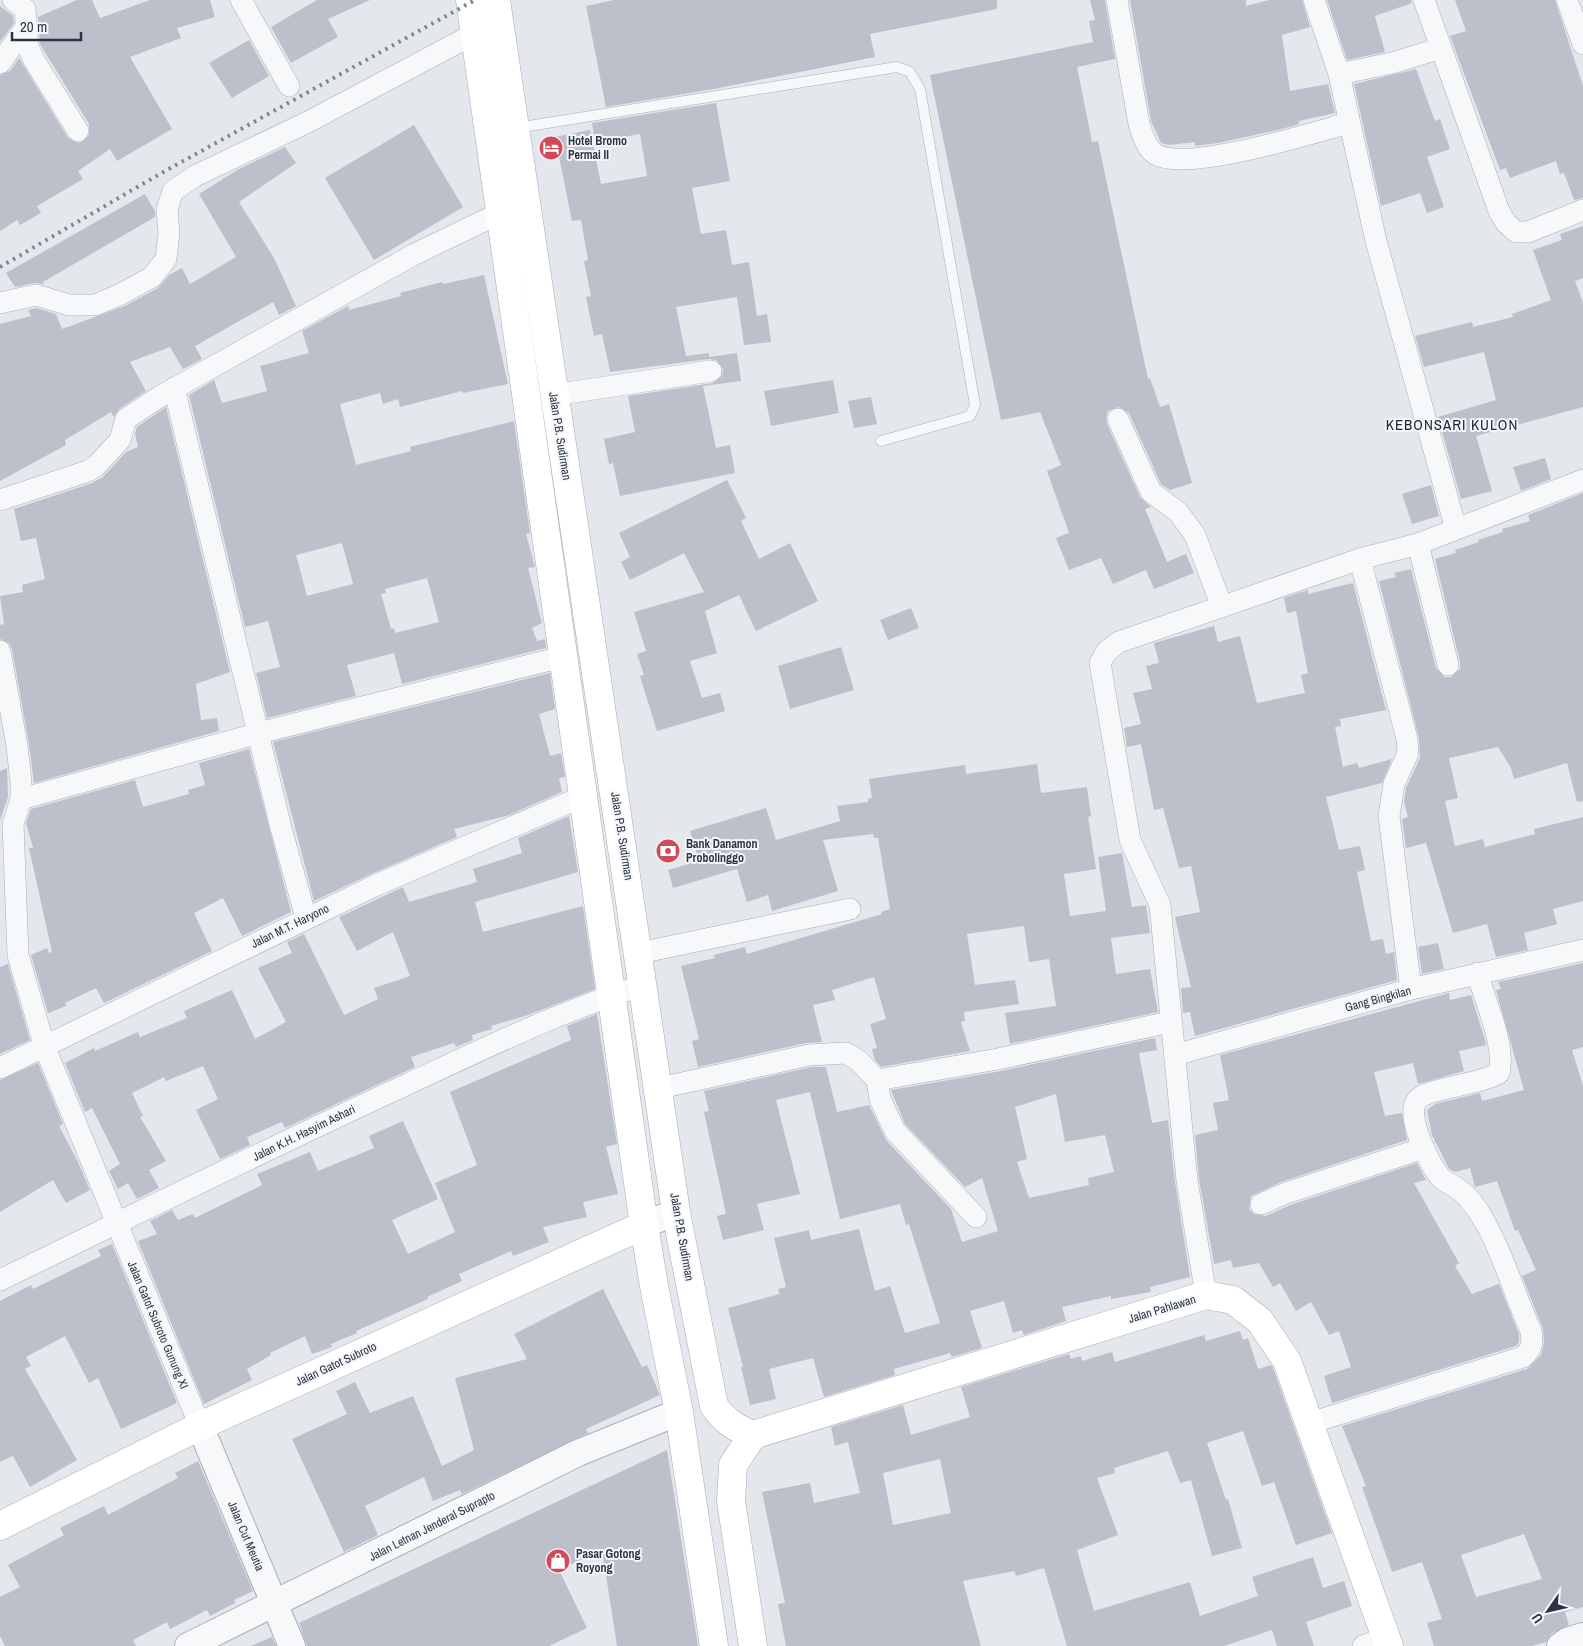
<svg xmlns="http://www.w3.org/2000/svg" width="1583" height="1646" font-family="'Archivo Narrow',sans-serif">
	<style>
		.building { fill: #bbc0ca; fill-rule: evenodd }
		.lines { fill: none; stroke-linecap: round; stroke-linejoin: round }
		.service-casing { stroke: #a9aeb7; stroke-width: 11 }
		.minor-casing { stroke: #a9aeb7; stroke-width: 22 }
		.tertiary-casing { stroke: #a9aeb7; stroke-width: 28 }
		.secondary-casing { stroke: #a9aeb7; stroke-width: 29 }
		.primary-casing { stroke: #a3abb8; stroke-width: 29 }
		.service { stroke: #f7f8fa; stroke-width: 10 }
		.minor { stroke: #f7f8fa; stroke-width: 21 }
		.tertiary { stroke: #f7f8fa; stroke-width: 26 }
		.secondary { stroke: #fff; stroke-width: 28 }
		.primary { stroke: #fff; stroke-width: 28 }
		.rail { stroke: #7d8696; stroke-width: 4; stroke-dasharray: 2.5 5; stroke-linecap: butt }
		.labels { text-anchor: middle; dominant-baseline: central; stroke-width: 4; stroke-linejoin: round; paint-order: stroke }
		.poi-label { font-size: 12px; font-weight: bold; fill: #2b3445; stroke: #f4f6f9; text-anchor: start }
		.street-label { font-size: 12px; fill: #2b3445; stroke: #f4f6f9 }
		.quarter-label { font-size: 15px; letter-spacing: 1px; fill: #1d2536; stroke: #f4f6f9 }
	</style>
	<rect width="100%" height="100%" fill="#e4e7ec"/>
	<g class="building">
		<polygon points="77,0 92,0 100,18 150,0 210,0 215,17 177,28 181,38 130,57 172,129 117,161 110,149 78,171 83,179 37,206 41,213 20,225 17,220 0,231 0,75 10,71 19,58 68,138 79,143 89,136 89,124 40,44 38,17"/>
		<polygon points="317,0 370,0 328,19 338,37 291,63 271,27"/>
		<polygon points="614,0 997,0 997,9 870,34 875,57 714,89 606,107 586,6"/>
		<polygon points="1090,0 1105,0 1115,59 1077,67 1092,142 1098,141 1148,379 1150,378 1160,407 1169,404 1192,483 1170,490 1161,484 1129,413 1119,407 1108,411 1106,417 1107,424 1140,497 1151,507 1145,509 1167,562 1186,554 1194,573 1154,589 1146,570 1113,584 1101,558 1069,570 1056,538 1069,533 1047,471 1061,465 1040,412 1001,420 930,75 1093,42 1089,21 1095,20"/>
		<polygon points="1130,0 1246,0 1246,6 1269,0 1302,0 1310,27 1282,35 1290,91 1328,84 1335,113 1299,121 1299,124 1278,130 1218,143 1195,146 1195,142 1169,145 1161,143 1151,121"/>
		<polygon points="1327,0 1411,0 1412,3 1375,16 1385,52 1347,60"/>
		<polygon points="1455,0 1555,0 1583,86 1583,198 1574,200 1564,173 1560,174 1556,161 1510,178 1506,168 1500,170 1450,36 1466,31"/>
		<polygon points="0,6 13,16 14,23 0,42"/>
		<polygon points="249,40 269,76 232,98 209,63"/>
		<polygon points="1416,69 1435,121 1440,119 1450,149 1427,157 1444,207 1427,213 1420,193 1381,206 1354,84"/>
		<polygon points="716,103 730,181 692,188 701,234 726,230 732,265 749,262 757,316 767,314 771,342 744,345 737,297 676,307 686,356 709,353 709,357 737,353 741,381 703,386 716,448 730,445 735,473 620,496 613,463 609,464 604,439 635,432 628,396 713,383 722,376 723,369 716,360 709,359 610,372 602,334 594,336 586,297 591,296 584,261 588,260 581,220 572,221 555,137 590,130 601,184 647,176 640,134 595,142 592,123"/>
		<polygon points="414,125 463,207 374,260 325,178"/>
		<polygon points="285,147 296,163 239,202 274,258 296,306 279,315 273,302 195,346 202,359 183,369 170,347 130,362 146,391 119,409 114,417 111,412 65,440 66,445 0,481 0,324 31,316 28,310 36,308 56,314 62,329 125,306 158,288 169,275 182,268 190,284 236,257 199,194 239,169"/>
		<polygon points="145,194 155,211 155,217 43,282 44,284 34,283 15,287 6,273"/>
		<polygon points="1583,226 1583,278 1575,281 1583,303 1583,407 1476,436 1492,491 1461,499 1438,417 1496,400 1484,352 1424,367 1415,336 1472,322 1473,327 1513,317 1512,314 1551,300 1533,250 1562,240 1560,234"/>
		<path d="M 484,275 L 508,384 L 463,393 L 462,391 L 400,407 L 398,399 L 383,404 L 380,393 L 340,404 L 356,465 L 411,451 L 410,447 L 514,421 L 530,533 L 526,534 L 535,567 L 528,568 L 542,623 L 532,628 L 537,641 L 545,639 L 546,648 L 402,684 L 394,653 L 347,665 L 356,696 L 267,718 L 256,673 L 280,667 L 268,621 L 245,627 L 189,395 L 214,380 L 222,403 L 267,391 L 260,366 L 309,353 L 302,331 L 348,306 L 349,310 L 401,296 L 400,293 L 442,282 L 443,284 ZM 342,543 L 353,584 L 307,596 L 296,555 ZM 427,578 L 439,622 L 395,633 L 394,628 L 391,629 L 381,594 L 386,593 L 385,589 Z"/>
		<polygon points="833,380 839,413 771,426 764,391"/>
		<polygon points="871,397 877,424 854,428 848,401"/>
		<polygon points="166,407 230,672 196,684 201,720 217,718 219,731 34,783 29,744 12,649 9,643 0,639 0,625 4,624 0,596 23,592 22,585 45,579 36,538 21,541 14,509 92,483 103,477 126,452 138,447 135,434 137,427"/>
		<polygon points="1545,458 1551,479 1521,491 1513,467"/>
		<polygon points="727,480 746,518 741,521 759,559 790,543 818,601 756,631 739,595 705,611 717,653 690,661 702,698 720,693 725,711 657,731 640,676 644,675 637,654 646,651 634,612 704,592 684,553 630,580 621,562 630,557 619,533"/>
		<polygon points="1431,485 1439,516 1412,524 1402,494"/>
		<polygon points="1583,493 1583,801 1577,802 1567,763 1514,779 1511,768 1498,747 1449,758 1458,798 1445,801 1455,846 1483,839 1485,847 1535,834 1534,829 1583,817 1583,901 1553,909 1557,924 1524,933 1528,950 1496,957 1487,924 1453,933 1426,843 1406,848 1402,819 1408,817 1404,801 1406,788 1420,758 1419,738 1379,581 1396,577 1394,573 1411,569 1436,668 1444,677 1451,677 1460,669 1460,662 1435,559 1456,553 1455,550 1479,542 1478,540 1503,532 1502,529 1530,521 1528,515"/>
		<polygon points="1353,583 1386,710 1340,719 1341,726 1335,727 1343,767 1357,763 1359,768 1392,759 1382,783 1326,797 1339,850 1360,846 1365,870 1357,872 1371,941 1383,939 1386,954 1394,952 1397,980 1195,1036 1190,1012 1183,1013 1181,988 1191,987 1175,917 1200,912 1191,866 1179,868 1163,808 1154,810 1141,744 1127,747 1124,728 1141,724 1133,693 1152,689 1146,666 1159,663 1154,643 1214,626 1218,642 1240,636 1257,703 1305,693 1301,675 1308,673 1296,611 1287,613 1284,598 1308,590 1308,594"/>
		<polygon points="911,608 919,628 888,640 880,620"/>
		<polygon points="841,647 854,690 790,709 778,666"/>
		<polygon points="550,673 555,709 539,714 550,756 561,753 565,777 559,778 562,792 506,816 454,829 457,837 369,875 314,901 273,742"/>
		<polygon points="249,749 291,912 242,936 223,898 194,913 212,951 104,1003 96,988 65,1003 66,1006 48,1013 31,955 47,948 49,953 52,952 29,848 33,848 26,823 31,809 135,780 143,807 189,794 188,790 205,785 199,763"/>
		<polygon points="1037,764 1041,793 1087,787 1091,816 1088,817 1096,869 1064,874 1070,916 1106,911 1098,857 1122,853 1132,907 1146,905 1150,933 1111,938 1116,974 1150,969 1158,1012 1010,1044 1005,1013 1056,1006 1049,959 1029,962 1024,926 967,934 975,985 1015,980 1019,1004 964,1012 965,1021 961,1022 970,1051 881,1067 875,1060 872,1049 877,1048 870,1024 886,1019 874,977 832,990 835,1000 813,1005 822,1042 806,1043 698,1067 692,1041 699,1039 681,966 715,958 714,955 745,947 747,954 882,914 881,912 890,909 878,838 874,838 873,834 823,840 838,891 772,911 768,895 747,902 737,869 673,888 668,870 699,861 690,831 766,808 776,840 840,821 837,806 868,802 868,799 872,798 869,779 965,765 966,774"/>
		<polygon points="7,768 8,797 0,820 0,771"/>
		<polygon points="569,816 578,872 475,902 483,932 583,906 595,989 528,1015 491,1026 492,1029 472,1035 473,1040 461,1045 456,1047 454,1043 411,1057 415,1067 285,1128 282,1122 247,1137 250,1145 220,1159 196,1110 218,1099 203,1066 166,1081 164,1077 132,1093 143,1116 140,1117 166,1161 149,1170 159,1188 137,1199 128,1183 118,1189 109,1171 120,1164 92,1108 85,1112 65,1063 94,1048 95,1051 138,1032 140,1037 187,1018 184,1011 232,990 255,1039 286,1022 258,968 292,953 287,942 304,934 344,1015 378,999 374,988 410,976 393,932 357,951 339,917 403,887 409,902 477,882 473,869 522,853 518,838"/>
		<polygon points="1438,943 1444,969 1422,974 1418,947"/>
		<path d="M 1583,963 L 1583,1047 L 1572,1050 L 1583,1086 L 1583,1607 L 1565,1612 L 1569,1625 L 1551,1634 L 1546,1642 L 1532,1646 L 1434,1646 L 1427,1623 L 1442,1619 L 1422,1562 L 1392,1572 L 1362,1487 L 1366,1486 L 1342,1426 L 1527,1369 L 1541,1355 L 1544,1343 L 1543,1329 L 1522,1276 L 1536,1270 L 1518,1230 L 1515,1231 L 1497,1181 L 1475,1187 L 1470,1168 L 1455,1172 L 1449,1169 L 1432,1135 L 1427,1110 L 1435,1104 L 1480,1093 L 1482,1101 L 1524,1090 L 1496,990 L 1501,989 L 1498,982 ZM 1524,1534 L 1542,1579 L 1476,1597 L 1461,1555 Z"/>
		<polygon points="8,964 30,1040 0,1054 0,967"/>
		<polygon points="1449,993 1450,1000 1471,995 1485,1040 1486,1045 1459,1051 1464,1071 1418,1084 1413,1063 1374,1072 1385,1116 1402,1113 1407,1140 1281,1182 1251,1196 1249,1209 1254,1214 1266,1216 1290,1205 1417,1163 1426,1180 1414,1183 1459,1263 1455,1266 1472,1294 1499,1284 1519,1334 1519,1342 1516,1346 1332,1403 1324,1376 1351,1367 1339,1331 1329,1335 1311,1302 1296,1311 1280,1283 1273,1287 1259,1263 1233,1268 1231,1260 1214,1264 1199,1179 1195,1135 1218,1130 1213,1103 1229,1100 1220,1055"/>
		<polygon points="597,1014 617,1144 606,1147 618,1194 583,1202 587,1217 543,1227 549,1242 513,1256 511,1251 459,1274 462,1281 427,1297 428,1299 356,1331 357,1333 331,1344 332,1347 312,1354 305,1336 270,1353 271,1355 247,1369 252,1380 204,1404 138,1241 157,1234 150,1221 172,1210 178,1220 193,1214 195,1218 262,1185 257,1174 310,1152 318,1171 374,1148 369,1136 403,1121 438,1199 392,1220 408,1254 455,1232 435,1183 477,1165 450,1092 571,1040 567,1026"/>
		<path d="M 1155,1038 L 1157,1050 L 1139,1053 L 1152,1123 L 1168,1120 L 1175,1182 L 1190,1277 L 1150,1287 L 1151,1292 L 1111,1299 L 1111,1296 L 1062,1307 L 1066,1321 L 1024,1335 L 1022,1330 L 1013,1333 L 1004,1301 L 970,1311 L 982,1348 L 952,1357 L 950,1353 L 894,1369 L 895,1375 L 824,1397 L 813,1358 L 769,1369 L 776,1399 L 750,1405 L 741,1367 L 743,1367 L 728,1308 L 780,1294 L 778,1289 L 786,1287 L 774,1238 L 809,1230 L 811,1240 L 859,1229 L 875,1291 L 890,1286 L 905,1333 L 940,1323 L 909,1224 L 906,1225 L 900,1204 L 840,1219 L 810,1092 L 776,1100 L 800,1194 L 757,1204 L 764,1230 L 723,1240 L 717,1216 L 726,1214 L 704,1112 L 709,1111 L 704,1091 L 811,1067 L 826,1067 L 837,1112 L 869,1105 L 886,1140 L 951,1209 L 962,1242 L 998,1231 L 982,1178 L 965,1187 L 905,1124 L 891,1090 L 1001,1071 ZM 1056,1094 L 1065,1142 L 1105,1135 L 1114,1172 L 1088,1178 L 1089,1185 L 1029,1198 L 1017,1162 L 1027,1159 L 1015,1107 Z"/>
		<polygon points="38,1063 63,1124 59,1126 77,1160 90,1190 66,1203 53,1180 0,1212 0,1080"/>
		<polygon points="112,1244 177,1403 121,1429 98,1378 89,1383 65,1336 26,1357 31,1366 25,1369 77,1460 30,1487 13,1456 0,1462 0,1301 31,1285 33,1289 101,1256 98,1250"/>
		<polygon points="603,1289 642,1367 647,1365 660,1395 586,1429 588,1433 462,1494 460,1490 433,1501 424,1477 365,1506 378,1535 344,1552 292,1439 347,1414 336,1391 355,1382 370,1413 413,1396 442,1466 474,1450 455,1378 527,1359 514,1334"/>
		<path d="M 1240,1331 L 1243,1340 L 1248,1338 L 1258,1369 L 1271,1365 L 1273,1368 L 1332,1533 L 1296,1545 L 1274,1482 L 1262,1486 L 1243,1431 L 1207,1443 L 1226,1500 L 1228,1499 L 1242,1548 L 1212,1556 L 1191,1480 L 1180,1483 L 1168,1451 L 1114,1468 L 1115,1473 L 1097,1478 L 1118,1535 L 1077,1550 L 1094,1611 L 1190,1582 L 1200,1616 L 1258,1596 L 1252,1577 L 1313,1557 L 1323,1588 L 1344,1581 L 1352,1606 L 1306,1622 L 1314,1646 L 1277,1646 L 1272,1630 L 1224,1646 L 1067,1646 L 1044,1568 L 1016,1576 L 1014,1571 L 963,1581 L 981,1646 L 786,1646 L 778,1604 L 785,1603 L 762,1492 L 810,1483 L 814,1503 L 860,1493 L 848,1442 L 835,1446 L 831,1427 L 903,1405 L 911,1435 L 970,1417 L 961,1387 L 1069,1354 L 1071,1359 L 1081,1356 L 1082,1361 L 1112,1352 L 1115,1362 L 1204,1335 L 1206,1341 ZM 940,1459 L 951,1513 L 893,1525 L 883,1473 Z"/>
		<polygon points="667,1450 698,1646 617,1646 602,1550 559,1570 587,1628 549,1646 307,1646 299,1623"/>
		<polygon points="198,1461 253,1591 234,1600 235,1603 210,1616 207,1610 170,1629 167,1622 133,1640 136,1646 5,1646 0,1636 0,1597 20,1587 8,1565 64,1535 60,1528 104,1506 108,1515 178,1478 175,1473"/>
		<polygon points="272,1637 276,1646 251,1646"/>
	</g>
	<g class="lines">
		<defs>
			<polyline id="service" points="516,128 897,67 910,72 920,89 975,405 970,416 881,441"/>
			<g id="minor">
				<polyline points="13,0 25,9 28,47 34,60 78,131"/>
				<polyline points="241,0 289,86"/>
				<path d="M 1117,0 L 1139,124 C 1142,134 1146,148 1155,154 C 1186,173 1312,133 1349,123"/>
				<polyline points="1314,0 1339,74 1376,241 1456,529"/>
				<polyline points="1424,0 1499,211 1506,223 1516,232 1528,232 1583,210"/>
				<polyline points="1567,0 1583,44"/>
				<polyline points="0,63 26,27"/>
				<polyline points="1339,74 1392,63 1441,48"/>
				<polyline points="0,303 36,295 69,305 95,305 119,295 152,277 166,259 169,233 167,209 173,191 195,176 308,122 474,34"/>
				<polyline points="174,388 281,828 306,918"/>
				<polyline points="554,395 711,371"/>
				<polyline points="1118,419 1151,492 1178,512 1195,535 1222,607"/>
				<polyline points="0,500 88,471 96,466 120,440 126,419 159,397 413,255 500,213"/>
				<polyline points="1418,544 1448,665"/>
				<polyline points="1360,559 1407,739 1408,753 1394,784 1389,816 1411,989"/>
				<polyline points="0,651 17,746 21,782 21,799 13,824 18,955 45,1048 200,1426"/>
				<polyline points="21,799 259,733 562,657"/>
				<polyline points="639,953 850,909"/>
				<polyline points="1175,1055 1411,989 1583,950"/>
				<polyline points="0,1068 374,886 584,796"/>
				<polyline points="660,1088 809,1055 846,1053 859,1061 877,1080"/>
				<polyline points="1261,1204 1286,1193 1424,1148"/>
				<polyline points="976,1217 895,1131 880,1099 877,1080 998,1059 1170,1022"/>
				<path d="M 0,1280 C 136,1214 271,1147 408,1084 C 485,1048 563,1010 644,985"/>
				<polyline points="1206,1295 1187,1181 1160,905 1130,840 1100,663 1107,651 1119,642 1360,559 1418,544 1583,480"/>
				<path d="M 1310,1423 L 1523,1357 C 1532,1349 1533,1344 1531,1331 C 1516,1298 1504,1257 1487,1226 C 1480,1213 1473,1201 1462,1192 C 1456,1186 1446,1183 1440,1177 C 1429,1164 1405,1115 1417,1100 C 1426,1088 1479,1085 1499,1073 C 1506,1047 1485,1000 1477,973"/>
				<polyline points="1363,1646 1386,1637"/>
			</g>
			<g id="tertiary">
				<polyline points="644,1225 676,1212"/>
				<polyline points="200,1426 292,1646"/>
				<polyline points="188,1646 578,1453 679,1412"/>
				<polyline points="1560,1646 1567,1641 1583,1636"/>
			</g>
			<g id="secondary">
				<polyline points="753,1435 1206,1295 1233,1300 1260,1321 1287,1361 1389,1646"/>
				<polyline points="0,1526 200,1426 644,1225"/>
			</g>
			<g id="primary">
				<polyline points="470,0 644,1225 654,1286 679,1412 714,1646"/>
				<path d="M 496,0 L 676,1212 L 714,1406 C 725,1421 735,1428 753,1435 L 733,1465 L 731,1501 L 753,1646"/>
			</g>
		</defs>
		<use href="#service" class="service-casing"/>
		<use href="#minor" class="minor-casing"/>
		<use href="#tertiary" class="tertiary-casing"/>
		<use href="#secondary" class="secondary-casing"/>
		<use href="#primary" class="primary-casing"/>
		<use href="#service" class="service"/>
		<use href="#minor" class="minor"/>
		<use href="#tertiary" class="tertiary"/>
		<use href="#secondary" class="secondary"/>
		<use href="#primary" class="primary"/>
		<polyline class="rail" points="0,267 165,171 475,0"/>
	</g>
	<defs>
		<symbol id="hotel-disc" viewBox="-11 -11 22 22"><circle r="9.5" fill="#d1495b" stroke="#f4f6f9"/><path d="M-6-4.5h1.5V1H6V5H4.5V3h-9V5H-6ZM-4 0a1.8 1.8 0 1 1 3.6 0ZM.5 0V-2.5h3Q6-2.5 6 0Z" fill="#fff"/></symbol>
		<symbol id="bank-disc" viewBox="-11 -11 22 22"><circle r="9.5" fill="#d1495b" stroke="#f4f6f9"/><path d="M-6-4H6V4H-6ZM0-2.3a2.3 2.3 0 1 0 0 4.6a2.3 2.3 0 1 0 0-4.6Z" fill="#fff"/></symbol>
		<symbol id="shop-disc" viewBox="-11 -11 22 22"><circle r="9.5" fill="#d1495b" stroke="#f4f6f9"/><path d="M-5-2.5h2.3a2.7 3.5 0 0 1 5.4 0H5L5.5 6h-11ZM-1.5-2.5h3a1.5 2.3 0 0 0-3 0Z" fill="#fff"/></symbol>
	</defs>
	<g fill-rule="evenodd">
		<use href="#hotel-disc" x="537" y="134" width="28" height="28"/>
		<use href="#bank-disc" x="654" y="837" width="28" height="28"/>
		<use href="#shop-disc" x="544" y="1547" width="28" height="28"/>
	</g>
	<g class="labels">
		<g class="poi-label">
			<text x="568" y="141">Hotel Bromo<tspan x="568" dy="14">Permai II</tspan></text>
			<text x="686" y="844">Bank Danamon<tspan x="686" dy="14">Probolinggo</tspan></text>
			<text x="576" y="1554">Pasar Gotong<tspan x="576" dy="14">Royong</tspan></text>
		</g>
		<g class="street-label">
			<text transform="translate(560 436) rotate(81)">Jalan P.B. Sudirman</text>
			<text transform="translate(622 836) rotate(81)">Jalan P.B. Sudirman</text>
			<text transform="translate(290 926) rotate(-26)">Jalan M.T. Haryono</text>
			<text transform="translate(1378 999) rotate(-15)">Gang Bingkilan</text>
			<text transform="translate(304 1133) rotate(-26)">Jalan K.H. Hasyim Ashari</text>
			<text transform="translate(682 1237) rotate(80)">Jalan P.B. Sudirman</text>
			<text transform="translate(1162 1309) rotate(-17)">Jalan Pahlawan</text>
			<text transform="translate(158 1325) rotate(67)">Jalan Gatot Subroto Gunung XI</text>
			<text transform="translate(336 1364) rotate(-25)">Jalan Gatot Subroto</text>
			<text transform="translate(432 1526) rotate(-27)">Jalan Letnan Jenderal Suprapto</text>
			<text transform="translate(246 1536) rotate(67)">Jalan Cut Meutia</text>
		</g>
		<g class="quarter-label">
			<text x="1452" y="424">KEBONSARI KULON</text>
		</g>
	</g>
	<g transform="translate(1548 1611) rotate(236)" stroke="#f4f6f9" stroke-width="4" paint-order="stroke">
	<path d="M0-4L9 19L0 12L-9 19Z" fill="#2b3445"/>
	<text y="-8" font-size="14" font-weight="bold" text-anchor="middle" fill="#2b3445">U</text>
	</g>
	<path d="M12 32v8h69v-8" fill="none" stroke="#2b3445" stroke-width="2.5"/>
	<text x="20" y="32" font-size="15" fill="#2b3445" stroke="#f4f6f9" stroke-width="4" paint-order="stroke">20 m</text>
</svg>
